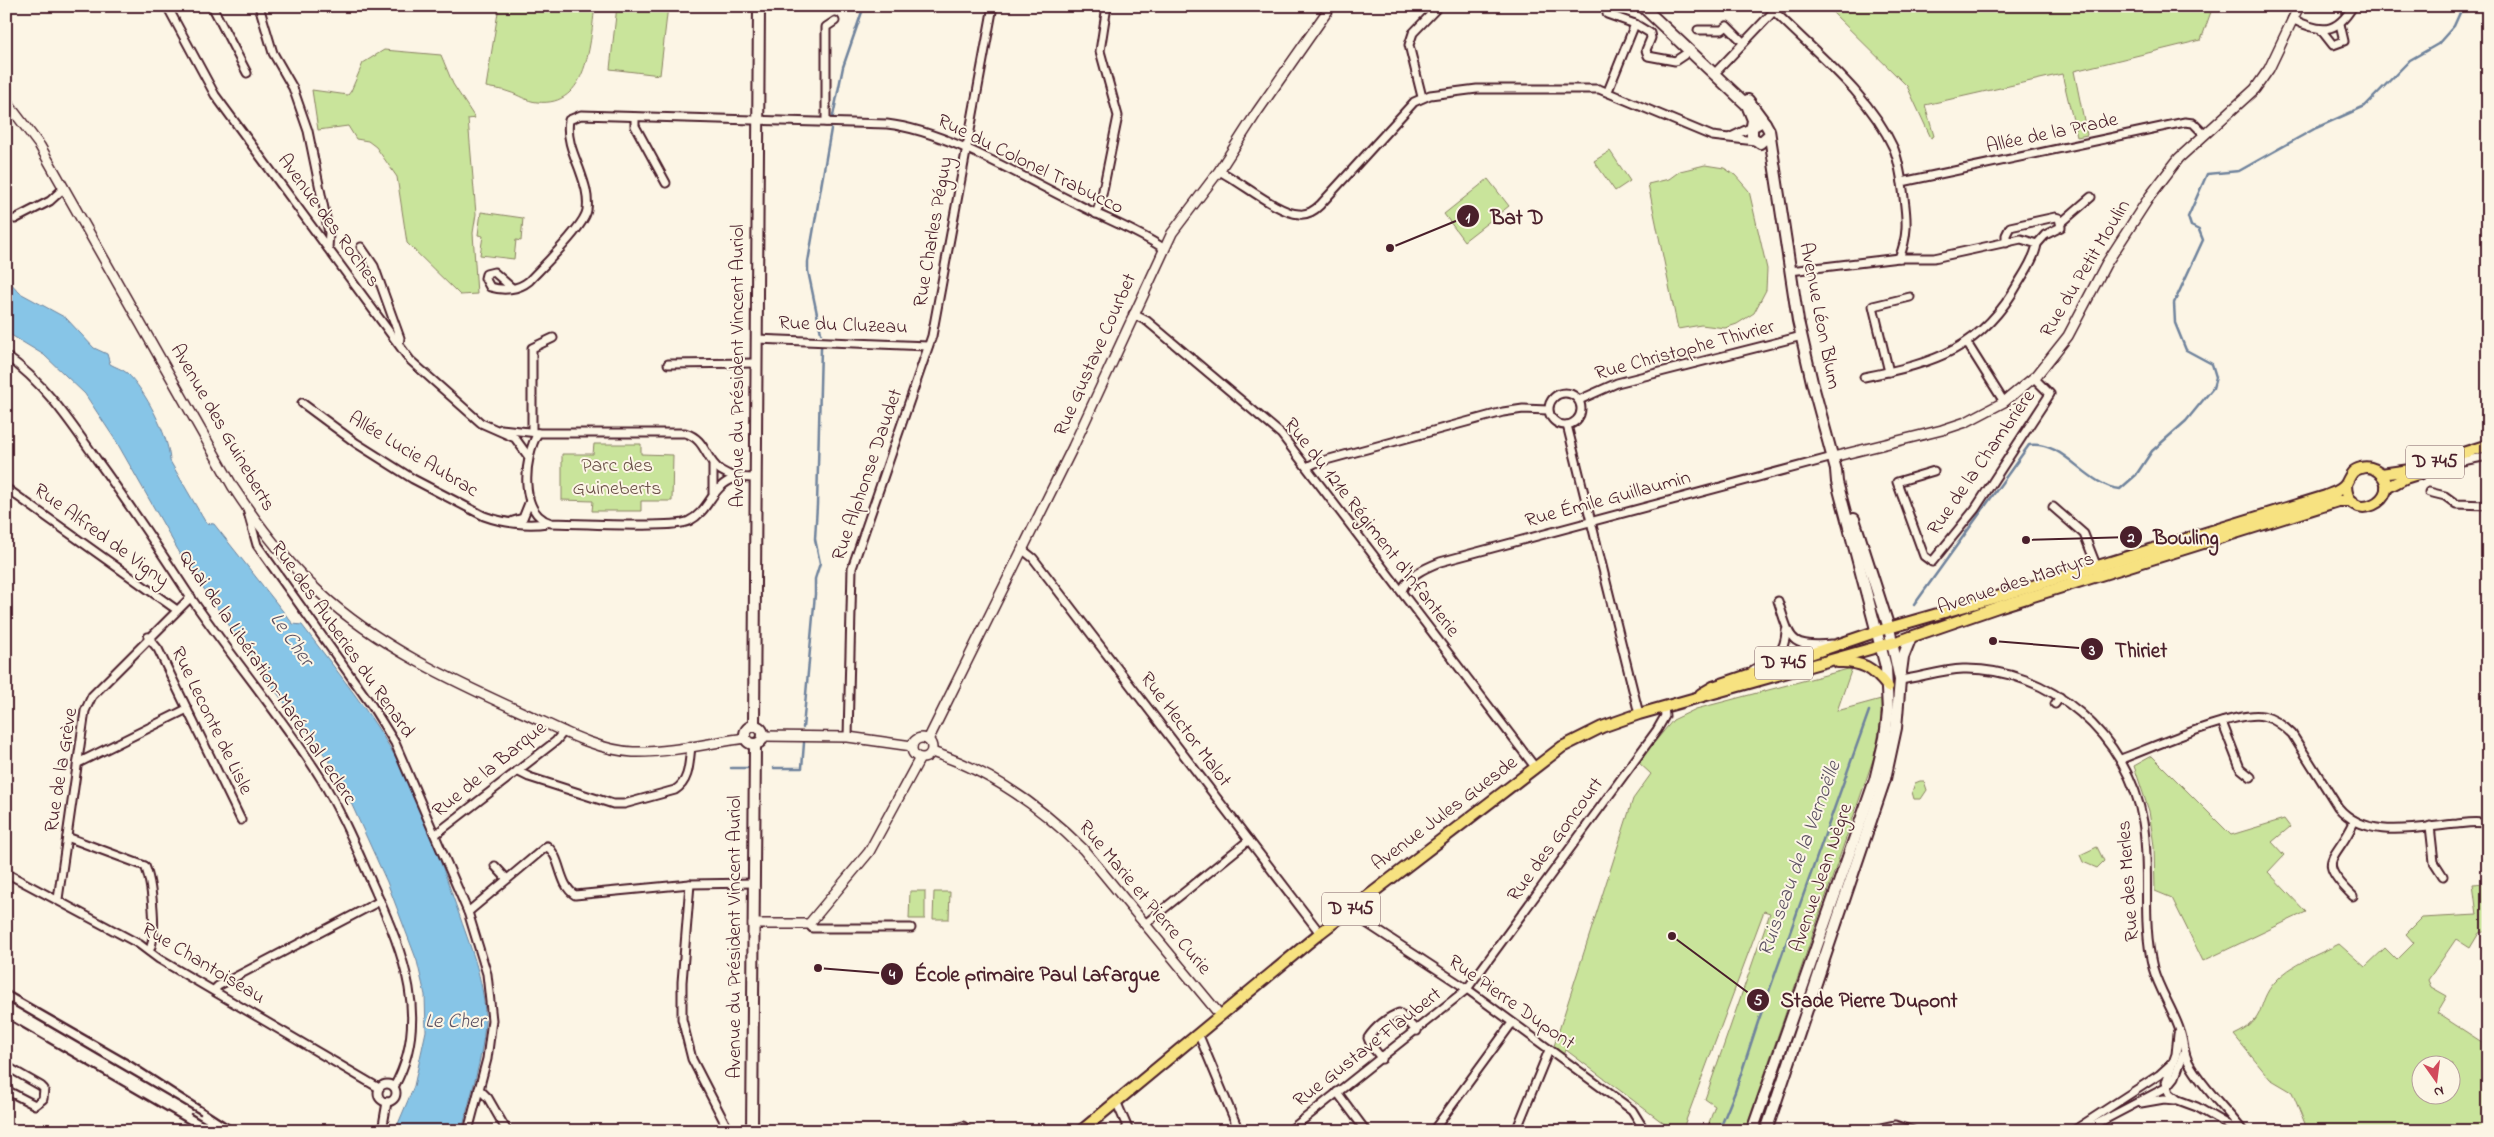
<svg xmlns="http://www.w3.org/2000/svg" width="2494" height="1137" font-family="'Indie Flower',sans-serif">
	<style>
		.green { fill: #c9e49b; stroke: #8a8263; fill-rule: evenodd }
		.water { fill: #87c5e7; stroke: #6f839c }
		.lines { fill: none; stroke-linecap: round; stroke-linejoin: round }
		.stream { stroke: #6f839c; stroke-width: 2.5 }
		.minor-casing { stroke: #4a1f2b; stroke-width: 11 }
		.tertiary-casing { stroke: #4a1f2b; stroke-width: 12 }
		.secondary-casing { stroke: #4a1f2b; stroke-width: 14 }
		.primary-casing { stroke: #4a1f2b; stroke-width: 14 }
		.minor { stroke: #fcf5e5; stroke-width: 7 }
		.tertiary { stroke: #fcf5e5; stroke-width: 9 }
		.secondary { stroke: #fcf5e5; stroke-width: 10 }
		.primary { stroke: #f7e281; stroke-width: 10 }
		.rail { stroke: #4a1f2b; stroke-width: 2.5 }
		.labels { text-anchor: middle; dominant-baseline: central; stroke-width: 4; stroke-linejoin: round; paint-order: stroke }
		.shield { fill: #fcf5e5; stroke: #7f5f63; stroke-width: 1 }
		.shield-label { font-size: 19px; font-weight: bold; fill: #4a1f2b }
		.street-label { font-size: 20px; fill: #4a1f2b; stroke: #fcf5e5 }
		.park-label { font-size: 20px; fill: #6a5047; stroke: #fcf5e5 }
		.water-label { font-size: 21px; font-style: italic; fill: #5c5163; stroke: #fcf5e5 }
		.leader { fill: none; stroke: #4a1f2b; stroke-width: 2 }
		.callout-dot { fill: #4a1f2b; stroke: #fcf5e5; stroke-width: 2 }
		.mark-label { font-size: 15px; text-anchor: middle; font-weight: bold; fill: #fff }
		.callout-label { font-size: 21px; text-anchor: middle; font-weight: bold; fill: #4a1f2b; stroke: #fcf5e5; stroke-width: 4; stroke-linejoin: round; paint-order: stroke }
	</style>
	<rect width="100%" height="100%" fill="#fcf5e5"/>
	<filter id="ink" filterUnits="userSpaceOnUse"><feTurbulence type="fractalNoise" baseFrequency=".02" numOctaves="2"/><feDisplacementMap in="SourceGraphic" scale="10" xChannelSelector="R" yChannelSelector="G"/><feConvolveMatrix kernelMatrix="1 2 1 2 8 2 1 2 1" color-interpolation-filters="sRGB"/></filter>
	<g filter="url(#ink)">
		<g class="green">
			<path d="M 499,6 L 595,6 C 590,41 589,108 537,102 C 526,101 519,95 509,92 C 502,89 494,89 486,87 Z"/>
			<polygon points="617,6 668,6 660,75 610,69"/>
			<polygon points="1826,6 2213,6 2201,40 2074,71 2087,135 2077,137 2062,74 1925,105 1934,136 1931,138 1907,86"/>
			<polygon points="384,50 441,55 453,84 475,118 468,119 476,214 473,233 477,294 460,295 407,243 397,177 376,147 368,141 356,139 348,126 318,130 312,90 348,95 351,91 363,63"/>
			<polygon points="1610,151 1630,181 1615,191 1594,161"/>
			<polygon points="1705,165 1724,168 1735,175 1749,191 1767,269 1766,290 1754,313 1737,324 1725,328 1701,325 1678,329 1648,184 1669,179 1680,171"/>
			<polygon points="1488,179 1509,206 1464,241 1444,214"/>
			<polygon points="481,212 523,218 521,241 516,240 514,259 480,255 483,236 478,235"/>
			<polygon points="594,444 641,444 641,454 673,455 672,501 641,501 641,511 592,511 593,501 562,500 562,454 593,454"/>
			<polygon points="1852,668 1837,711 1881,699 1881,720 1875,754 1745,1131 1706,1131 1715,1106 1705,1099 1770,913 1764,911 1682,1131 1674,1131 1566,1050 1563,1054 1554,1046 1633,799 1651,774 1638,762 1673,720 1696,709"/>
			<polygon points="2152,756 2231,835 2284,819 2290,827 2272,842 2284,855 2268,872 2306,912 2203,961 2172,898 2155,891 2154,846 2149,811 2134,766"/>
			<polygon points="1920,781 1924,781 1927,790 1921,799 1914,799 1912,792 1915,783"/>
			<polygon points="2097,847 2104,861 2097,868 2083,862 2080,855"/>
			<path d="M 2488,883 L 2488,931 L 2479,933 L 2470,948 L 2456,939 L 2428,980 L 2431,987 L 2447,996 L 2437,1013 L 2488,1046 L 2488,1131 L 2308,1131 L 2292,1092 L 2270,1079 L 2234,1035 C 2269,1019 2255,1004 2275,982 C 2291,964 2317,955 2339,944 L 2365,967 L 2385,948 L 2397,960 L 2414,943 L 2406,934 L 2422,918 L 2477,915 L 2473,884 ZM 2422,1064 L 2452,1064 L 2452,1094 L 2422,1094 Z"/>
			<polygon points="910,891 925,891 925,919 909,919"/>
			<polygon points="934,892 950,892 949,919 933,919"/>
		</g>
		<path class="water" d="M 6,278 L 20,293 L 66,318 L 94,348 L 107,354 L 110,364 C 115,367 122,369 127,373 C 145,390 169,436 170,461 L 206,523 L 214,524 L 293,624 L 302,625 C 336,670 373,715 400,765 C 425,813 442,866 460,917 C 472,951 486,986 485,1023 C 483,1059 470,1096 462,1131 L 395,1131 L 414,1086 L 426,1031 L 425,995 L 417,961 L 387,882 L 336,770 L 264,676 L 182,557 L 116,441 L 85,394 L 44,355 L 6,332 Z"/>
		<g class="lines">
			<g class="stream">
				<polyline points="833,116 843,67 864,6"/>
				<polyline points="821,333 808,271 808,262 831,129"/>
				<path d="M 1914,605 L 2029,445 C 2064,440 2086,486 2120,489 L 2136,475 L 2152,451 L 2186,421 L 2213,388 L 2216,377 L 2212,364 L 2186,350 L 2175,323 L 2174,303 L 2203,240 L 2199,230 L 2191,226 L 2188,217 L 2207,174 L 2239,171 L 2316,128 L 2365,106 L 2410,60 L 2438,44 L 2454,26 L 2463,6"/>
				<polyline points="803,728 815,594 815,579 820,563 815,539 817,505 821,348"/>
				<polyline points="731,768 747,768"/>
				<polyline points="774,768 802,768 804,743"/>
				<polyline points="1719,1131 1735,1092 1758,1022 1869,711"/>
			</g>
			<defs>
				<g id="minor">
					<polyline points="167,6 215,95 410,360 481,423 515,438 528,456"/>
					<polyline points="212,6 247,73"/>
					<polyline points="259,6 273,53 293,88 308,131 329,233 328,248"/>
					<polyline points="1607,14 1635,24"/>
					<path d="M 2292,19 C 2321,33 2336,35 2353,6"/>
					<polyline points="1698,30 1722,30 1727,26 1743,42"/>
					<polyline points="2322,31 2333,45 2344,41 2340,24"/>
					<path d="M 1715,73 L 1774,11 C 1816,53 1869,94 1894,149 C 1900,165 1902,181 1904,198 C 1907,220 1908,237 1899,258"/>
					<polyline points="1608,91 1635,24 1650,33 1651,38 1646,50 1648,56 1675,61 1684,55"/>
					<polyline points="1422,97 1409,45 1413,33 1437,8"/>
					<polyline points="635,117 635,126 666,183"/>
					<polyline points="826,122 826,27 835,21"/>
					<polyline points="1731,137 1752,127"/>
					<path d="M 1219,171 C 1240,181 1279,214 1299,214 C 1307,215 1314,211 1320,205 L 1414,102 L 1430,95 L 1477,89 L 1599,89 L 1712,136 L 1755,141"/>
					<polyline points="1902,182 2185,122 2193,123 2204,134"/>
					<polyline points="1096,214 1101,200 1118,116 1100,51 1107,6"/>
					<polyline points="15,219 50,201 64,188"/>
					<polyline points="2061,223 2091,197"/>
					<polyline points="2006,243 2006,235 2010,227 2055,217 2059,218 2061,227 2045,235 2037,244"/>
					<polyline points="361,247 374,266 400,338 399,344"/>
					<path d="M 1790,271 L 1899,258 L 1934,258 L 2021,239 L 2037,244 C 2035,257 2026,271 2019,282 C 1982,349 1935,363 1864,377"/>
					<path d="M 512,288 L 494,272 L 486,274 L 485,278 L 490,287 C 503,291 518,290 529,281 C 542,267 585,226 587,210 C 589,195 584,182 579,168 C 573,153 566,137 569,120 L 581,115 L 887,124 C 948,131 1023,178 1079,205 C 1106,219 1138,231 1163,248"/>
					<polyline points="1133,314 1147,321 1281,434 1535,767"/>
					<polyline points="756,339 928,346"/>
					<polyline points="1967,343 2004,402"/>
					<path d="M 6,356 C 44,382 71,423 97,460 C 129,504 159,549 189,595 C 231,657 280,714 320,777 C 342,813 358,852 375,890 C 403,953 431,1021 394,1087"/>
					<polyline points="668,364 756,363"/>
					<polyline points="1889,372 1873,306 1910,297"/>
					<circle cx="1565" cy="409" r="16"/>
					<polyline points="1579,400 1617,383 1802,336"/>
					<path d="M 302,403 L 356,443 L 413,479 L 484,516 C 503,523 527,526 547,523"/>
					<polyline points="1567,425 1639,714"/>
					<path d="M 501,429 L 538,433 L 685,433 C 716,442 698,479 755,478"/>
					<polyline points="532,431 532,348 553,338"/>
					<path d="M 538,433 C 524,456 518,514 551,523 C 574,523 675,529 689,521 C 711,510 710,487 735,478"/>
					<polyline points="2452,463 2488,456"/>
					<polyline points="1307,467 1315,463 1503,412 1523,409 1548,410"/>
					<polyline points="1934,471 1897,482 1924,556 1932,562 1975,509 2050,394 2034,378"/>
					<polyline points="6,488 177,610"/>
					<polyline points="2429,492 2445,496 2456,504 2488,505"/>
					<polyline points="713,493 713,465"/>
					<polyline points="2053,507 2084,534 2098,570"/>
					<polyline points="247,509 257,545 372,706 395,743 468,912 487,974 492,1020 487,1059 468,1131"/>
					<polyline points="513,521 523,518 529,503"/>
					<polyline points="1023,550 1033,558 1320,933"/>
					<path d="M 1402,591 C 1407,576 1425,568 1440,562 L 1833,457"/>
					<path d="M 1778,601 C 1791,639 1788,648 1832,644"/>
					<polyline points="148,637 158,649 241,820"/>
					<path d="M 1754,669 C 1773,659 1785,655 1786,631"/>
					<path d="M 1900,680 C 1921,677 1942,670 1963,669 C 2050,667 2129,737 2143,822 C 2151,870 2141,920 2153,968 C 2159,990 2173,1009 2180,1031 C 2184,1041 2183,1053 2189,1063 C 2203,1088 2226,1109 2243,1131"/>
					<polyline points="2055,704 2060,697"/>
					<polyline points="2222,722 2240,768 2251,777"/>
					<polyline points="848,737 852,568 932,336 993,6"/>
					<path d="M 2121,759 C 2151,748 2236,710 2263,716 C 2275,719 2284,726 2292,734 L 2338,807 C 2366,841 2418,827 2457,824 C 2467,823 2478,821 2488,824"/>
					<polyline points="78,763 187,709"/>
					<path d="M 517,771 L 529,777 L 613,804 L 624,804 L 675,790 C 690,781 689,762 691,746"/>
					<polyline points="2430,826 2434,862 2443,876"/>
					<polyline points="436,834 556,741 564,731"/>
					<path d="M 67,837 L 145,866 C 152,882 158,936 149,951"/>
					<polyline points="495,866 507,879"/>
					<polyline points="6,873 139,944 159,959 379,1088"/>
					<polyline points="690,884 682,982 682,1019 692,1059 729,1131"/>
					<path d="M 2353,896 C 2314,858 2336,862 2354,822"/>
					<polyline points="58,899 85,711 92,696 191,597"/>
					<polyline points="1348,911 1467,989 1632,1110 1645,1131"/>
					<path d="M 468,912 L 547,846 C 562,858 558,884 575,895 L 690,884 L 754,883"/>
					<polyline points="809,924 812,928 911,928"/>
					<polyline points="1145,924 1249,840"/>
					<polyline points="214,990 218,986 380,901"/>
					<polyline points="1198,1033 1239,1131"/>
					<polyline points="2178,1034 2176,1054 2166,1082 2169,1093 2178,1100 2197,1107 2238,1131"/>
					<path d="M 1382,1059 L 1371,1045 L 1368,1038 C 1375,1027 1388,1017 1399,1013 L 1417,1031"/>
					<polyline points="6,1066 41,1086 44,1089 43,1099 35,1105 6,1090"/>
					<circle cx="387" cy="1093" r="9"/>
					<polyline points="479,1089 488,1098 507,1131"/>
					<polyline points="1337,1092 1366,1131"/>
					<polyline points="1116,1101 1129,1131"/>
					<polyline points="2141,1103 2164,1099 2175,1100"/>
					<polyline points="382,1131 387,1102"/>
					<polyline points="945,1131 963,1126 968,1131"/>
					<polyline points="1289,1131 1467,989 1657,730 1665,716 1664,707"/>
					<polyline points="1433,1131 1512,1023"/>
					<polyline points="1516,1131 1549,1050"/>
					<polyline points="1867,1131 1895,1125 1913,1131"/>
					<polyline points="2073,1131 2159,1075 2170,1065"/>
					<polyline points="2083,1131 2167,1087 2175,1077 2184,1052"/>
				</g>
				<g id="tertiary">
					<path d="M 6,101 L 40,146 L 233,487 C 258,525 285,561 319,592 C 377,646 455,682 526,714 C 559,729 596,750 633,752 C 670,753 709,743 745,738"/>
					<polyline points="1833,457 1942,430 1966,422 2004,402 2037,375 2068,336 2106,264 2150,196 2179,158 2255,89 2269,69 2299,6"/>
					<polyline points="763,736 848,737 912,746"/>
					<circle cx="922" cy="748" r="10"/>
					<polyline points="928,740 1073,447 1172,233 1219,171 1257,112 1331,6"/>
					<path d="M 932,752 C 990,771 1040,806 1083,849 L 1220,1015"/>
					<polyline points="753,924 809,924 869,852 920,758"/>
				</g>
				<g id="secondary">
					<polyline points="1642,6 1747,105 1753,120 1752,126"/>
					<polyline points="1748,100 1765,123"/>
					<polyline points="1901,672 1903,657 1911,637"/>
					<polyline points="754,726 759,6"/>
					<circle cx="754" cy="735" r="9"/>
					<polyline points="752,1131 755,744"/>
					<polyline points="1752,1131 1875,780 1885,738 1888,712 1886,667 1837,482 1836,470 1812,382 1798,321 1769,130 1765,123 1761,122 1752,127 1752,137 1760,143 1769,135"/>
					<polyline points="1766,1131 1885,779 1896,728 1900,680 1889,628 1854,519"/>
				</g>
				<g id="primary">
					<polyline points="2381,474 2410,470 2488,445"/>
					<polyline points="2386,488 2405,478 2421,473"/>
					<path d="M 1838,662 C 1862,661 1873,668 1888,687"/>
					<path d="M 1701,694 L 1713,687 L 1878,631 L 1997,597 L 2326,496 C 2332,493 2342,491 2346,484 C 2350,477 2351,470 2361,468 C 2367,466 2374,468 2379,472 C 2407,498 2346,529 2346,484"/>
					<polyline points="1081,1131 1320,933 1562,747 1602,727 1639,714 1902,640 2001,606 2319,507 2338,501 2352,501"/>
				</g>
			</defs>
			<use href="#minor" class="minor-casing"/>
			<use href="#tertiary" class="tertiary-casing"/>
			<use href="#secondary" class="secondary-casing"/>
			<use href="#primary" class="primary-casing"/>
			<use href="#minor" class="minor"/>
			<use href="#tertiary" class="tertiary"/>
			<use href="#secondary" class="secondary"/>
			<use href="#primary" class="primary"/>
			<g class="rail">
				<polyline points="6,990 132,1062 239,1131"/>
				<polyline points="6,1001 200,1114"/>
				<polyline points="6,1018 201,1131"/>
				<polyline points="191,1114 219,1131"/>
			</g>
		</g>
	</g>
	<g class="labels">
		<g class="shield">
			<rect x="2406" y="445.5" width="58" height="33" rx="4"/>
			<rect x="1755" y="646.5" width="58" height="33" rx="4"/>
			<rect x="1322" y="892.5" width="58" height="33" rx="4"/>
		</g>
		<g class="shield-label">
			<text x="2435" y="462">D 745</text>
			<text x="1784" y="663">D 745</text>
			<text x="1351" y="909">D 745</text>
		</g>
		<g class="street-label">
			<text transform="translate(2052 134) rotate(-12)">Allée de la Prade</text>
			<text transform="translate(1030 165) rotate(26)">Rue du Colonel Trabucco</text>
			<text transform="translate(328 221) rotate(54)">Avenue des Roches</text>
			<text transform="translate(934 232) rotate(-80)">Rue Charles Péguy</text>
			<text transform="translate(2086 269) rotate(-59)">Rue du Petit Moulin</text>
			<text transform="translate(1819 316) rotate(79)">Avenue Léon Blum</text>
			<text transform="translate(843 326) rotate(2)">Rue du Cluzeau</text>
			<text transform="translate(1685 351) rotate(-15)">Rue Christophe Thivrier</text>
			<text transform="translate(1096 355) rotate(-66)">Rue Gustave Courbet</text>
			<text transform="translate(738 366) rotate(-90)">Avenue du Président Vincent Auriol</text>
			<text transform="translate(222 428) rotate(60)">Avenue des Guineberts</text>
			<text transform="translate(413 455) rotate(31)">Allée Lucie Aubrac</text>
			<text transform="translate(1982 463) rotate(-55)">Rue de la Chambrière</text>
			<text transform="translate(868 475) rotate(-71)">Rue Alphonse Daudet</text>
			<text transform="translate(1608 500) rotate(-15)">Rue Émile Guillaumin</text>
			<text transform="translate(1371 528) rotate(52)">Rue du 121e Régiment d'Infanterie</text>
			<text transform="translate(101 536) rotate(36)">Rue Alfred de Vigny</text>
			<text transform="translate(2016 584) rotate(-18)">Avenue des Martyrs</text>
			<text transform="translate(342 640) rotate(55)">Rue des Auberies du Renard</text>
			<text transform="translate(267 678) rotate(56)">Quai de la Libération-Maréchal Leclerc</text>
			<text transform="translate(211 721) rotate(64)">Rue Leconte de Lisle</text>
			<text transform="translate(1185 730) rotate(53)">Rue Hector Malot</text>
			<text transform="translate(62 770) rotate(-81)">Rue de la Grève</text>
			<text transform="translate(490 770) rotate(-39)">Rue de la Barque</text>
			<text transform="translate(1445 814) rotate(-37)">Avenue Jules Guesde</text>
			<text transform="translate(1556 840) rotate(-54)">Rue des Goncourt</text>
			<text transform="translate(1822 878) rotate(-71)">Avenue Jean Nègre</text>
			<text transform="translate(2129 881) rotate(-94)">Rue des Merles</text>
			<text transform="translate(1144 898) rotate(50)">Rue Marie et Pierre Curie</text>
			<text transform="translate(735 937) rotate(-90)">Avenue du Président Vincent Auriol</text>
			<text transform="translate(203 964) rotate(31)">Rue Chantoiseau</text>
			<text transform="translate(1511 1003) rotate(35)">Rue Pierre Dupont</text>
			<text transform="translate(1368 1048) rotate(-38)">Rue Gustave Flaubert</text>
		</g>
		<g class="park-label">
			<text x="617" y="466">Parc des<tspan x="617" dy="23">Guineberts</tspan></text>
		</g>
		<g class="water-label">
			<text transform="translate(291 640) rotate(55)">Le Cher</text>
			<text transform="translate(1800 859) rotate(-70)">Ruisseau de la Vernoëlle</text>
			<text x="455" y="1022">Le Cher</text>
		</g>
	</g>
	<path class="leader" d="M1390 248L1468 216M2026 540L2131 537M1993 641L2092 649M818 968L892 974M1672 936L1758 1000"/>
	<g class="callout-dot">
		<circle cx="1390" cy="248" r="5"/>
		<circle cx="2026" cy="540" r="5"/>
		<circle cx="1993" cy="641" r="5"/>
		<circle cx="818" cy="968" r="5"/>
		<circle cx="1672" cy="936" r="5"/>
		<circle cx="1468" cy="216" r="12"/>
		<circle cx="2131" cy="537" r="12"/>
		<circle cx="2092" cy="649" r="12"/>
		<circle cx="892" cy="974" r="12"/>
		<circle cx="1758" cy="1000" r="12"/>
	</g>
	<g class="mark-label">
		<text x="1468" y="222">1</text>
		<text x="2131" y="542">2</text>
		<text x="2092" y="655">3</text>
		<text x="892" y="979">4</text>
		<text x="1758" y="1005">5</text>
	</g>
	<g class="callout-label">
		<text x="1517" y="224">Bat D</text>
		<text x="2186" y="544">Bowling</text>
		<text x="2141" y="657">Thiriet</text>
		<text x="1037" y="981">École primaire Paul Lafargue</text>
		<text x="1869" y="1007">Stade Pierre Dupont</text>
	</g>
	<rect width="2494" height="1137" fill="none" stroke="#fcf5e5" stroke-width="25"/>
	<rect x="12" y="12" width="2469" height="1112" fill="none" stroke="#4a1f2b" stroke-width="2" filter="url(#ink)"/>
	<g transform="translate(2436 1080) rotate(166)"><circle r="24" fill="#fcf5e5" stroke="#b59f9b"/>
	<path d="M0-4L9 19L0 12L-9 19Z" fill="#d1495b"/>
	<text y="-8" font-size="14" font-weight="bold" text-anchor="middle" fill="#4a1f2b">N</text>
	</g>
</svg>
